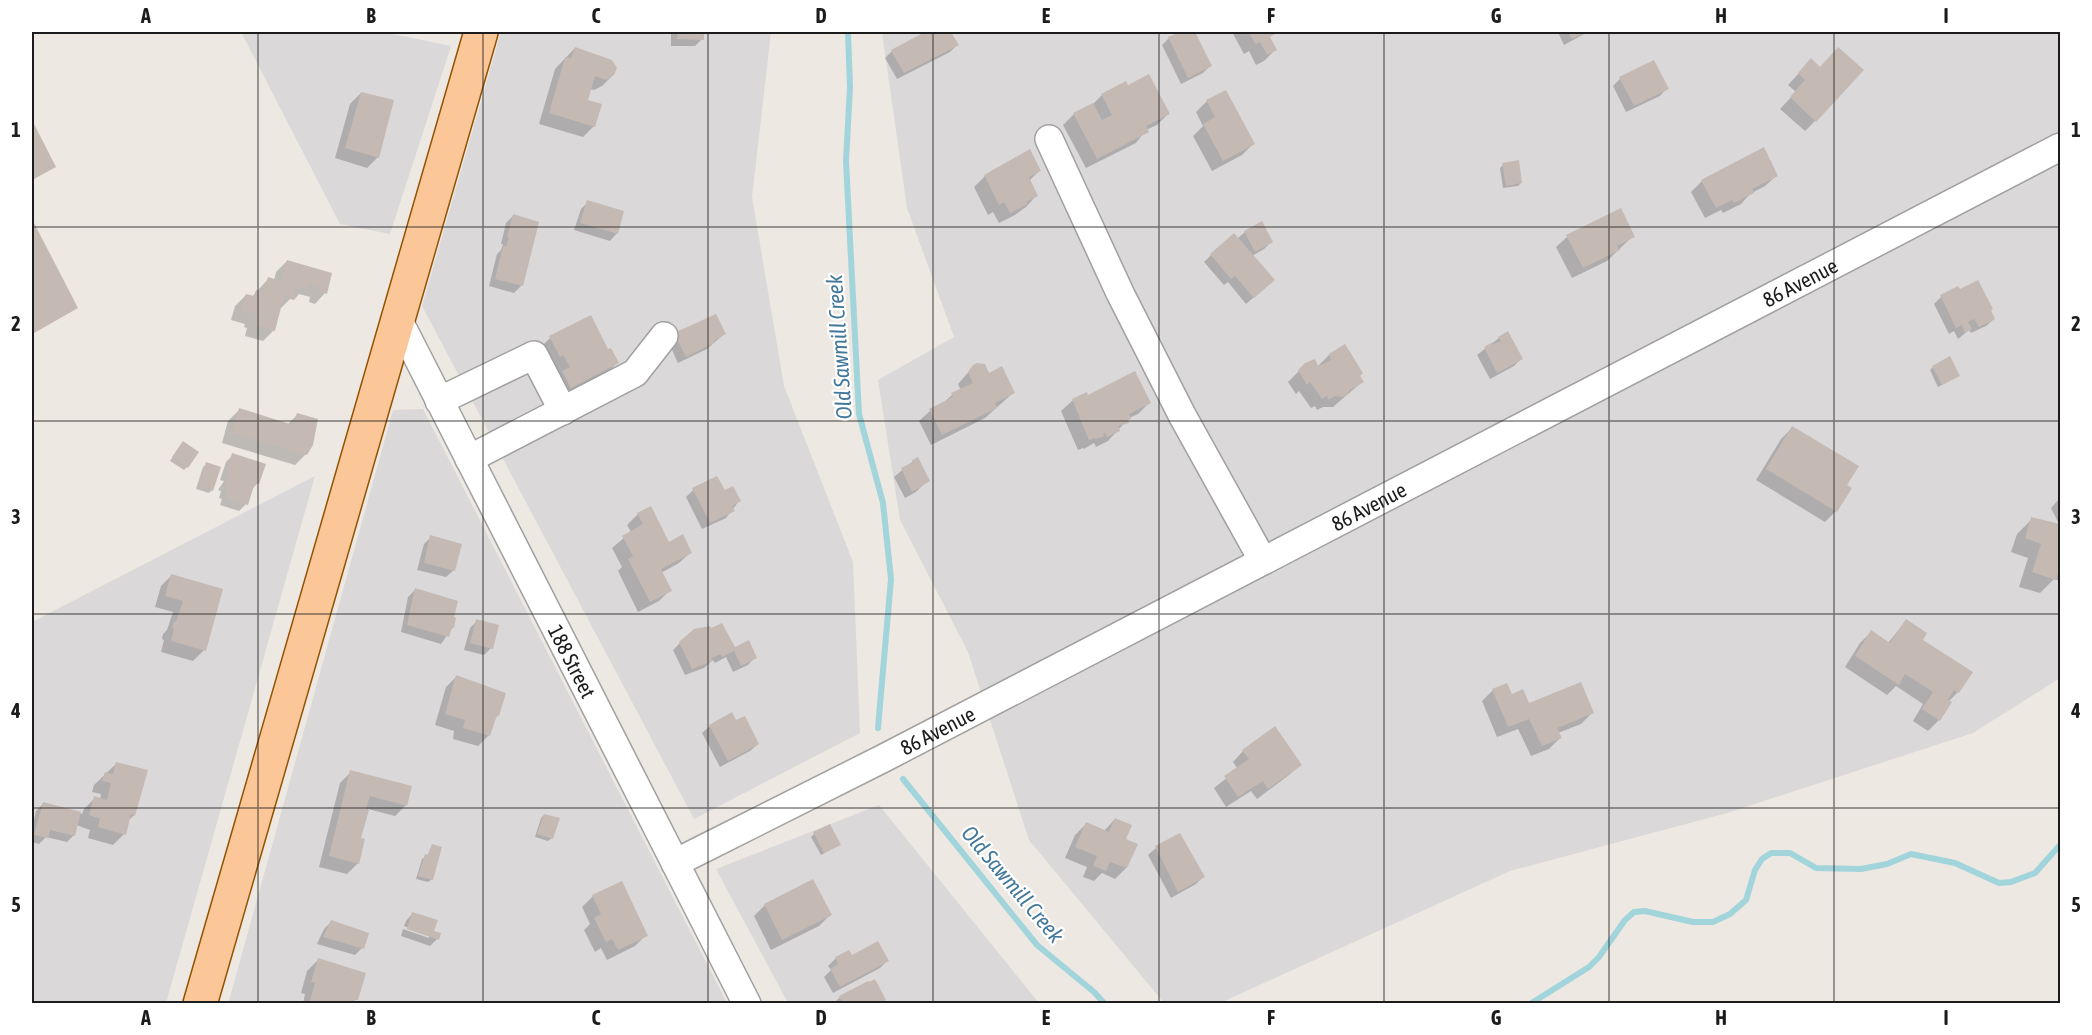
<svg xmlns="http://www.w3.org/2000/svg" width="2092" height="1035" font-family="'Asap Condensed',sans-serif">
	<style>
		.residential { fill: #dad8d9 }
		.shadow { fill: #0003 }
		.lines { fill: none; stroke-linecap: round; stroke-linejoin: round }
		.stream { stroke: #a1d4db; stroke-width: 6 }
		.building { fill: #c5b9b4 }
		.minor-casing { stroke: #a0a0a0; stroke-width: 30 }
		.major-casing { stroke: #925201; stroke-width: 36 }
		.minor { stroke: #fff; stroke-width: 27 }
		.major { stroke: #fbc698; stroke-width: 33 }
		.grid { fill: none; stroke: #1c1c1c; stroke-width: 1.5; stroke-opacity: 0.55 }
		.labels { text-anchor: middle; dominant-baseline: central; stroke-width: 4.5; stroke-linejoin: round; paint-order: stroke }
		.street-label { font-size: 21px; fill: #1c1c1c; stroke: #fff }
		.water-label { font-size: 22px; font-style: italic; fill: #43789b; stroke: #fff }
		.neatline { fill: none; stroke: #1c1c1c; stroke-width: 2 }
		.grid-label { font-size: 20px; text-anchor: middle; font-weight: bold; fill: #1c1c1c }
	</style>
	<rect width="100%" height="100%" fill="#ede8e1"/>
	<g class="residential">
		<polygon points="241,32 383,32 451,46 390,234 340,224"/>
		<polygon points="501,32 771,32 752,197 784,386 853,562 860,733 694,819 422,306"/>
		<polygon points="882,32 2060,32 2060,678 1973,733 1727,813 1510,871 1220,1003 1164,1003 1029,840 968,652 900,520 878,380 954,337 907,208"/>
		<polygon points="423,409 727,1003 228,1004 393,410"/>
		<polygon points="315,476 166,1003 32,1004 32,622"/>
		<polygon points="879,805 1039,1003 788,1003 716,869"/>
	</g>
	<g class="shadow">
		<polygon points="671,32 705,32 702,35 702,39 695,46 671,46"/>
		<polygon points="929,32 950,32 957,45 950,52 897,79 885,58 892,51"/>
		<polygon points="1183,32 1193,32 1210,66 1203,73 1181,84 1162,45 1169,38"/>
		<polygon points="1232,32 1278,32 1269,37 1275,50 1264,61 1256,65 1249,51 1244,54"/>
		<polygon points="1558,32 1588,32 1564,45"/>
		<polygon points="575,48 613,75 602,86 594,90 589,89 586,101 594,126 583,137 539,124 555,69"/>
		<polygon points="1811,60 1815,121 1805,131 1780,109 1796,92 1788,85"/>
		<polygon points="1620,79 1667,88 1660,96 1626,112 1613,86"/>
		<polygon points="1128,87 1168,114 1157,125 1146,130 1136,143 1086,168 1063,125 1074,114 1092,105 1102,95"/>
		<polygon points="1225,92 1253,144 1242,155 1212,171 1193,136 1203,126 1196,112 1207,101"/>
		<polygon points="361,93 378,157 367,168 335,158 350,104"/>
		<polygon points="32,123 54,166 32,180"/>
		<polygon points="1503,165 1521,183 1518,186 1503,188 1500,168"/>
		<polygon points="1039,171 1029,181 1036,196 1026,207 1015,215 999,223 993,212 988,215 974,187 985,176"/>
		<polygon points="1776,176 1765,186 1750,194 1741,204 1723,213 1721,210 1705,218 1691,192 1702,181"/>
		<polygon points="588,202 617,233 610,241 574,230 581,209"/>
		<polygon points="513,216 521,286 514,293 489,286 497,254 501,250 503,244 501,244 506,223"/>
		<polygon points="32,222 76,307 32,334"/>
		<polygon points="1245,232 1271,242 1264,249 1252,256 1266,287 1246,304 1228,282 1224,285 1204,262 1211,255 1237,239"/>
		<polygon points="1633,236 1607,261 1572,278 1556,247 1567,237"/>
		<polygon points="287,261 330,274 325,293 315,304 309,302 310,297 299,294 294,300 290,299 280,309 274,330 263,341 245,336 247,328 244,327 245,324 231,320 235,306 246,295 252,297 268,279 274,281 276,272"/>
		<polygon points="1941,297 1989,310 1994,319 1986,326 1971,333 1969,330 1958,339 1954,331 1949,334 1934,304"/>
		<polygon points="715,316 724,334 707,349 678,363 668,341"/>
		<polygon points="550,338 608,351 617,363 606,374 560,397 539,349"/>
		<polygon points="1499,338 1521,359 1514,366 1490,379 1477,355"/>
		<polygon points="1329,355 1358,376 1362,382 1333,407 1323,407 1317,410 1315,406 1311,408 1299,391 1296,394 1288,382 1306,364 1317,367"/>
		<polygon points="973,367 1013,393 985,418 931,445 919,421 930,411 942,404 952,395 961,390 958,384"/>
		<polygon points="1933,367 1958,376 1938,387 1930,370"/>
		<polygon points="1086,394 1087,397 1149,403 1138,414 1129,418 1108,441 1096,447 1094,443 1084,449 1083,448 1078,450 1061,411 1072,401"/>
		<polygon points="239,410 287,425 297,415 306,454 295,465 222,443 228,421"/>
		<polygon points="1792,428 1845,486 1836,511 1825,522 1756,480 1781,439"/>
		<polygon points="180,446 187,467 184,470 170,461"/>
		<polygon points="233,455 258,483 251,490 246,504 239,511 220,505 222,499 219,498 221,491 218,490 224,481 220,480 226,462"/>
		<polygon points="913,461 928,480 916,492 905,498 894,477"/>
		<polygon points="207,464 212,490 209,493 196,489 203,467"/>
		<polygon points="716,478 724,492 739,501 726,518 702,529 686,497 693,490"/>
		<polygon points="2060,498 2060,581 2054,579 2040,593 2019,587 2028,558 2011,552 2017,534 2032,519 2060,526 2051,508"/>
		<polygon points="638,514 668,544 690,553 679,563 661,573 670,590 659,601 638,612 618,571 622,567 612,548 631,532 627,525"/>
		<polygon points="431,537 454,570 446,577 417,570 424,544"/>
		<polygon points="172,575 221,590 204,650 193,661 161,652 164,640 162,639 163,634 167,630 173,612 155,607 161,586"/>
		<polygon points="415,590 452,618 453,627 441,644 401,632 408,597"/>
		<polygon points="477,621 491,648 484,655 464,650 470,628"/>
		<polygon points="1906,621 1921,640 1971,673 1958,692 1948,702 1939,720 1928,731 1913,721 1923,704 1896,686 1887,695 1845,667 1860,643 1871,632 1888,643"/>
		<polygon points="680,643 734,649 755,657 748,665 733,672 726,657 715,663 713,660 704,668 685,675 673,650"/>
		<polygon points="457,676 498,715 494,720 489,735 478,746 453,739 454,731 435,725 446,687"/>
		<polygon points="1493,690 1511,696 1528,705 1592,713 1581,724 1558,733 1560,738 1549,749 1531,756 1518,729 1497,737 1482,701"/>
		<polygon points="731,714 736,723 758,744 750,751 720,767 702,733 710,726"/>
		<polygon points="1243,751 1300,765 1289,775 1257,799 1251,791 1226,807 1214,788 1238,769 1233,762"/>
		<polygon points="117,763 134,815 128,821 124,834 113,845 88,838 90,830 76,825 74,835 67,842 46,837 39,844 32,842 32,828 36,811 43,804 82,814 84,809 95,798 100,799 101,794 92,792 94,785"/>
		<polygon points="351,772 406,805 395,816 368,809 359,839 358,863 347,874 319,867 340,783"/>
		<polygon points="544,815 552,838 548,841 535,837 541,818"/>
		<polygon points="1115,819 1124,839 1126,868 1115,879 1102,873 1094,881 1083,877 1087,867 1065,858 1075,835 1086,824 1104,831"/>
		<polygon points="814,834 839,845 821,855 811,837"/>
		<polygon points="1180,835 1203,877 1196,884 1171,898 1148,855 1156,848"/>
		<polygon points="432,846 432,879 428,882 416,879 422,859 427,856"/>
		<polygon points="593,896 646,935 635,946 607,960 601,948 595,952 584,930 590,924 582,907"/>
		<polygon points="765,905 830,915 819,926 771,950 754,916"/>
		<polygon points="413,913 432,932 437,939 430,946 401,936 403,929 429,938 429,935 404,926 406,921"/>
		<polygon points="331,922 362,948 355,955 317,944 324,929"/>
		<polygon points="849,952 851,957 887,961 880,968 833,993 824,977 831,970 828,966 835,959"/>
		<polygon points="318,960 356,999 352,1003 303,1004 305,994 301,993 307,971"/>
		<polygon points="840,997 884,999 880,1004 833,1004"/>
	</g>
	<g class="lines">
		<g class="stream">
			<polyline points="848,32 850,87 846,161 859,414 883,503 891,579 878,728"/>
			<polyline points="903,779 1037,945 1094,992 1105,1004"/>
			<polyline points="1530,1004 1589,967 1599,957 1625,920 1634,912 1645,911 1693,922 1713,922 1730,914 1746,900 1755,870 1762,859 1771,853 1790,853 1816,868 1861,869 1887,864 1911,854 1955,863 1999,883 2011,882 2035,873 2060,845"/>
		</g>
	</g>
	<g class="building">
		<polygon points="678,32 704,32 704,40 677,39"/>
		<polygon points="925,32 951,32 959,45 904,73 891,50"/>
		<polygon points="1180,32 1195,32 1212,66 1188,78 1168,37"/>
		<polygon points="1249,32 1272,32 1274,34 1270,37 1277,50 1267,55 1260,42 1255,44"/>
		<polygon points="1568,32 1587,32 1572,39"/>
		<polygon points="575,47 612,60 617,68 614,75 606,80 595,76 588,100 602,104 595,127 549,113 565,57 571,58"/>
		<polygon points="1838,47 1864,70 1816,122 1790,97 1805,80 1798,73 1811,58 1820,67"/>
		<polygon points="1654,60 1669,89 1634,106 1619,77"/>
		<polygon points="1149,74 1170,114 1146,126 1149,132 1097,159 1073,113 1093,103 1102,120 1112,115 1101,94 1126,81 1128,85"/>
		<polygon points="1226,90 1255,144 1223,161 1203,124 1215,117 1206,100"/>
		<polygon points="361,92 394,100 379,158 345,148"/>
		<polygon points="32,120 56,167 32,180"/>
		<polygon points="1764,147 1778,176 1752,189 1754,193 1734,203 1732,200 1716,208 1701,180"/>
		<polygon points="1030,149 1041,171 1029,177 1038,196 1026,202 1028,204 1010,213 1004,202 999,205 984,175"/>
		<polygon points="1519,160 1522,183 1506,186 1502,163"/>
		<polygon points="587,200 624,211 618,234 580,223"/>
		<polygon points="1621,208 1635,237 1617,246 1620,250 1583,268 1566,235"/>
		<polygon points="513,214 539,222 523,286 495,279 503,246 506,246 509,237 507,237"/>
		<polygon points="32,219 78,308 34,333 32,328"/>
		<polygon points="1262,221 1273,242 1255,252 1244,231"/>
		<polygon points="1234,233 1275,280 1254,298 1235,276 1231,279 1210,254"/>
		<polygon points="287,260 332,273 327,294 319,291 320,287 308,283 306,290 296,287 293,299 284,296 275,331 255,325 257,317 254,316 255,313 241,310 246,294 254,296 256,290 264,292 268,277 281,281"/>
		<polygon points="1978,280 1993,309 1991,310 1995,319 1979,327 1974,319 1968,322 1972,329 1965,333 1962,325 1956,328 1940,295 1958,286 1960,289"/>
		<polygon points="716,314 726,334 715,340 716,342 686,357 674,333"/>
		<polygon points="591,315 608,349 611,348 619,363 571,388 562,371 570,367 563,355 560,357 549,336"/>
		<polygon points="1508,331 1523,359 1497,373 1484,347 1493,342 1494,344 1501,341 1498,337"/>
		<polygon points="1345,344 1363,373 1360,376 1364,382 1350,390 1345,397 1335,396 1328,400 1327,396 1322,399 1310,382 1307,385 1298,370 1305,363 1315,359 1318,366 1331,360 1329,354"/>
		<polygon points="1950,356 1960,376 1942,385 1932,366"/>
		<polygon points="977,363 985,364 989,373 1002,366 1015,393 995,403 997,408 942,435 929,409 953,397 951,393 973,383 968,372 973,365"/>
		<polygon points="1135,371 1151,403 1129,414 1131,419 1128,420 1129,423 1118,426 1120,431 1107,437 1105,433 1103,434 1104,436 1096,439 1095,438 1089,440 1072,399 1087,392 1088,395"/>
		<polygon points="239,408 293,425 297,413 318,419 313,445 307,455 232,433"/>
		<polygon points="1792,426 1859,466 1847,485 1852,488 1837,512 1766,469"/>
		<polygon points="183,441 199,452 188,468 172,457"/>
		<polygon points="232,453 266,464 259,484 255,482 248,505 226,498 228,492 225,491 227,484 224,483 226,477 229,478 230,474 226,473"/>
		<polygon points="918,457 930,481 912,492 901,468 913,462 912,460"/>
		<polygon points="206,462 221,467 213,491 199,486"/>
		<polygon points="717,476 725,490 733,486 741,501 732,506 735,511 710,523 692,488"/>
		<polygon points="651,506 669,542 683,534 692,553 661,569 672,591 650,602 628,559 633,556 622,536 643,524 637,513"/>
		<polygon points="2031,517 2060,524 2060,565 2056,580 2032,572 2041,544 2025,538"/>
		<polygon points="430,535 462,544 455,571 424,563"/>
		<polygon points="171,574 223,589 206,651 171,641 174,629 172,628 174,621 176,622 183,601 165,596"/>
		<polygon points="415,588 458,601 454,617 456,618 454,628 452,627 449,637 407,625"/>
		<polygon points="476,619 499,625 493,649 470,643"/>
		<polygon points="1906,619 1927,633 1923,640 1973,672 1959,693 1954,690 1948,700 1952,702 1940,721 1922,709 1933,692 1905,674 1899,685 1855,656 1871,630 1890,643"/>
		<polygon points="722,623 735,647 749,640 757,658 741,666 734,651 722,657 721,654 711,658 713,661 692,669 679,642 694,629 710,626 711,628"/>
		<polygon points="456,675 506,693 499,716 497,715 490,736 463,728 465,720 445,714"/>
		<polygon points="1581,682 1594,713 1557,728 1562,738 1542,746 1529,719 1508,727 1492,689 1507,683 1512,694 1523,689 1529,703"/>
		<polygon points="732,712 736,720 745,716 759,744 728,761 709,725"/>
		<polygon points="1275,726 1302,765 1268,789 1263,781 1238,797 1224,776 1249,759 1242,750"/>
		<polygon points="116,762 148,770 135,816 131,814 126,835 98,827 100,819 89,815 94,796 107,800 111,783 102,781 105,772 113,774"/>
		<polygon points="350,770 412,786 407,806 370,796 366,809 369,810 361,838 365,839 359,864 329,856"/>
		<polygon points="43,802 81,812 75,836 50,830 48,838 34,835"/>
		<polygon points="544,814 560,818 553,839 537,834"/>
		<polygon points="1115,818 1132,825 1126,839 1138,844 1127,868 1110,862 1106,871 1093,866 1097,856 1075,847 1086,822 1109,832"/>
		<polygon points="830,824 841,845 824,853 813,832"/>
		<polygon points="1180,833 1205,877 1178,892 1155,846"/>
		<polygon points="432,844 442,847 433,880 418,876 425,854 428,855"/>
		<polygon points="813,879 832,915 782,940 764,904"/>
		<polygon points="622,881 648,936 618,950 612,939 606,942 594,918 601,914 592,895"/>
		<polygon points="412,912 438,920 434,931 441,933 439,940 407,929"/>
		<polygon points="331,920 369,933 364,949 323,937"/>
		<polygon points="878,941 889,961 840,987 830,969 838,964 835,957 849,950 852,955"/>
		<polygon points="318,958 366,973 358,1000 355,1000 354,1004 309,1004 315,983 311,982"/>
		<polygon points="875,979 886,1000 879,1004 843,1004 839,996 868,981 869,982"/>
	</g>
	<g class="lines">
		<defs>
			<g id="minor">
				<polyline points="1049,139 1120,293 1182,415 1263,561"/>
				<path id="s1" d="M 398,319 L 747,1004"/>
				<polyline points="439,401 534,355 563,411"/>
				<polyline points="469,459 635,373 664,336"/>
				<path id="s2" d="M 675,863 L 884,758 L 2060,147"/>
			</g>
			<polyline id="major" points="200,1004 481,32"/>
		</defs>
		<use href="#minor" class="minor-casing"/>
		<use href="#major" class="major-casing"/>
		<use href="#minor" class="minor"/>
		<use href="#major" class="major"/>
	</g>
	<path class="grid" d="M 258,32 L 258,1004M 483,32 L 483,1004M 708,32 L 708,1004M 933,32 L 933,1004M 1159,32 L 1159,1004M 1384,32 L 1384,1004M 1609,32 L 1609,1004M 1834,32 L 1834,1004M 32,227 L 2060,227M 32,421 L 2060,421M 32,614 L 2060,614M 32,808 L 2060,808"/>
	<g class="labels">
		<g class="street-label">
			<text stroke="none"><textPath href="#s2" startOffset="1266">86 Avenue</textPath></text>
			<text stroke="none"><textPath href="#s2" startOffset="780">86 Avenue</textPath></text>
			<text stroke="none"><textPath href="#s1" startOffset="384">188 Street</textPath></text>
			<text stroke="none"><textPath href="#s2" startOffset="294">86 Avenue</textPath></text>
		</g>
		<g class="water-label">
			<text transform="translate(839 347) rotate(-94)">Old Sawmill Creek</text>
			<text transform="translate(1013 884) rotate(50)">Old Sawmill Creek</text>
		</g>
	</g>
	<rect width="2092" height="1035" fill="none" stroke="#ffffff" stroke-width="66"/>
	<rect x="33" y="33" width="2026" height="969" class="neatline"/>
	<g class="grid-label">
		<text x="146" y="23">A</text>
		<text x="371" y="23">B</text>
		<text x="596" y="23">C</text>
		<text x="821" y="23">D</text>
		<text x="1046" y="23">E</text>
		<text x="1271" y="23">F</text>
		<text x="1496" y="23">G</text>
		<text x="1721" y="23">H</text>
		<text x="1946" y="23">I</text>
		<text x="16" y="137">1</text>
		<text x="2076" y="137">1</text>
		<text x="16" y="331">2</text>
		<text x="2076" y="331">2</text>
		<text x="16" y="524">3</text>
		<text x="2076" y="524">3</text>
		<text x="16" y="718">4</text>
		<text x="2076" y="718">4</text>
		<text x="16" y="912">5</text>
		<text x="2076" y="912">5</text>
		<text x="146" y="1025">A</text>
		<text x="371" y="1025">B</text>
		<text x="596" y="1025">C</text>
		<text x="821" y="1025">D</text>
		<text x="1046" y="1025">E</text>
		<text x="1271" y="1025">F</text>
		<text x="1496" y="1025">G</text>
		<text x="1721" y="1025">H</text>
		<text x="1946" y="1025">I</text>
	</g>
</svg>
